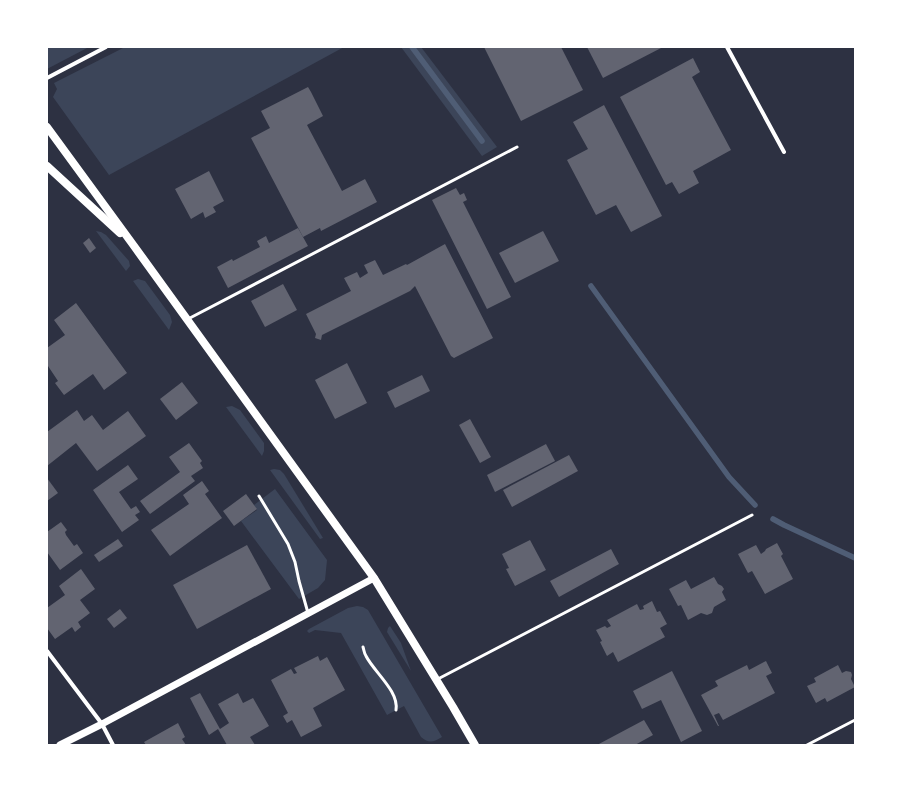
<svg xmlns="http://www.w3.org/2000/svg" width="902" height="792" font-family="'Space Grotesk',sans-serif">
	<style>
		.green { fill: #3c4559 }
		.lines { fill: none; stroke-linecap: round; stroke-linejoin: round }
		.stream { stroke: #4f5d75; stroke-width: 5.5 }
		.building { fill: #626471 }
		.service { stroke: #fff; stroke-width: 3 }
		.minor { stroke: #fff; stroke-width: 4 }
		.tertiary { stroke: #fff; stroke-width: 7 }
		.secondary { stroke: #fff; stroke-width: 8 }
	</style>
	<rect width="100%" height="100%" fill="#2d3142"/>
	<g class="green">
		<polygon points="47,47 89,47 47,69"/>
		<polygon points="125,47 344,47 109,175 53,97 57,89 54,83"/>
		<polygon points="401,47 421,47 497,147 482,156"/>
		<polygon points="96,231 101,232 106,235 129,261 130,266 126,271"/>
		<polygon points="138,279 145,281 170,315 172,322 169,330 133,281"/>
		<polygon points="232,406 240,410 264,443 264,451 262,456 226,407"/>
		<polygon points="274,469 280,470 284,474 323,538 320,539 270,470"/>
		<polygon points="275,489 327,560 325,580 318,588 299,599 241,521 257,510 254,505"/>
		<path d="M 357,606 L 363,607 L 368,610 L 442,737 C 434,742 429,744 421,737 L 404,706 L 387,715 L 341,633 L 315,630 L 309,633 L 307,631 L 309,629 L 348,608 Z"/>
		<polygon points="390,626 401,643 411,671 387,632 388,628"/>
	</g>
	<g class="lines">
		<g class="stream">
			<polyline points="412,47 482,141"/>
			<polyline points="591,286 729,477 755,505"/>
			<polyline points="773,519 784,525 855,558"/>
		</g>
	</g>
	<g class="building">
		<polygon points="484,47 561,47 583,90 521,121"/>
		<polygon points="587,47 663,47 603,78"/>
		<polygon points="693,58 700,72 692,77 731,150 693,171 699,183 679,194 672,182 666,185 620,97"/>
		<polygon points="308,87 311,92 323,116 307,125 342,191 365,179 377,202 321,231 320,228 303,237 251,138 270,128 261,111"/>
		<polygon points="604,105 662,216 631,232 616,205 596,215 567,160 588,149 573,122"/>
		<polygon points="209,171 224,201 213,207 216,212 205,218 203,212 191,219 175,189"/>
		<polygon points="456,188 460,195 464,193 467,200 463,202 511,297 487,309 432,200"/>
		<polygon points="298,228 308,246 228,288 217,267 232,259 233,261 260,247 257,241 266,236 269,243"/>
		<polygon points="543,231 559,261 515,283 499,253"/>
		<polygon points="89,238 96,248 90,253 83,243"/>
		<polygon points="445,244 493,338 454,358 451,356 415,286 410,291 322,335 321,340 315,338 316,334 306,314 351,291 344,278 357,272 360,278 368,273 364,265 375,260 383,275 406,264 407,265"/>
		<polygon points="283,284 297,310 265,327 251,301"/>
		<polygon points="76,303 127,373 104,390 93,374 64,395 55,383 58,381 48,366 47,367 47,348 65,335 54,320"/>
		<polygon points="347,363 367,403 335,419 315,380"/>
		<polygon points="422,375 430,391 395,408 387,392"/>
		<polygon points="182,382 198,403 176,420 160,399"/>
		<polygon points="77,410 84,421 92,415 103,430 128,411 146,436 97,471 76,443 47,466 47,432"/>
		<polygon points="470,419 491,457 480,463 459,425"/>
		<polygon points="189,443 202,461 200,463 203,468 191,476 195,481 150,514 140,501 180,472 169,457"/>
		<polygon points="546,444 555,461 495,492 487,475"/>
		<polygon points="569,455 578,471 512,507 503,490"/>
		<polygon points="128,465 138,479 119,492 131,509 136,506 140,512 135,515 139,520 122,532 93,490"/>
		<polygon points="47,478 58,493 47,501"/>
		<polygon points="202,481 209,491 205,494 222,518 170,556 151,530 189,504 183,495"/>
		<polygon points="246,494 257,509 234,526 223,511"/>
		<polygon points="61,522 67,530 65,532 66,535 74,546 77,544 83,553 60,570 47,552 47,532"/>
		<polygon points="118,539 123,546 99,562 94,555"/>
		<polygon points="530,540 546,570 515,586 506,569 509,568 502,554"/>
		<polygon points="777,543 783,554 781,556 793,579 765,594 752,571 748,573 738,554 756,545 761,554 765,551 766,549"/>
		<polygon points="247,545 271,589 197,629 173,585"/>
		<polygon points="611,549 619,564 559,597 550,581"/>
		<polygon points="81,569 95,589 80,600 90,613 78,622 81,627 75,632 72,627 55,639 47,628 47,608 65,595 59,586"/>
		<polygon points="714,577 718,584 722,586 724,589 722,592 726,600 714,607 712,613 707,615 701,613 688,620 681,605 678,606 669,589 686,580 691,589"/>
		<polygon points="652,601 657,612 660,611 667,624 660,628 665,637 618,662 613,652 607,656 600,642 602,641 596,630 605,626 607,628 611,626 607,620 637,604 640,610 644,609 643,606"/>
		<polygon points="120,609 127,618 114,628 107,619"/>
		<polygon points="318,656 320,661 327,657 345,690 313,708 322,726 301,737 292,720 287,723 283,716 288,713 271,680 291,669 294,674 297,673 294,668"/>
		<polygon points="766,661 772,673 766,676 775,693 723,720 719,713 714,715 719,726 718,726 701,695 718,686 715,681 747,665 749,670"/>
		<polygon points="838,665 842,673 846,671 851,672 852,675 851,679 855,687 827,702 825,698 816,703 807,686 816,682 814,678"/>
		<polygon points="672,671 702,731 681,742 661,700 642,709 633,691"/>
		<polygon points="200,693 220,729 229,723 218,704 238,693 243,703 253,698 269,726 250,737 255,745 227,745 218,729 209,735 190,698"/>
		<polygon points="644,720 653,735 635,745 597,745"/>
		<polygon points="178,723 185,737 182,739 186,745 146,745 144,742"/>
	</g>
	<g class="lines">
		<g class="service">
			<polyline points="188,319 517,147"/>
			<polyline points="259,496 288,544 295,562 299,581 308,613"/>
			<path d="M 363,647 C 364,650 364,653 366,656 C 374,672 399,691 396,710"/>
			<polyline points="436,680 752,515"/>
			<polyline points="807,745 855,720"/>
		</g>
		<g class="minor">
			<polyline points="727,47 784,152"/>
			<polyline points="47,78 106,47"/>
			<polyline points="47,651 102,724 113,745"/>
		</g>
		<polyline class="tertiary" points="60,745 102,724 374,578"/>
		<g class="secondary">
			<polyline points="47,127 134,246 374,578 453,707 475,745"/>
			<polyline points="47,166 120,233"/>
		</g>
	</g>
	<rect width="902" height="792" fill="none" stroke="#ffffff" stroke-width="96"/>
</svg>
